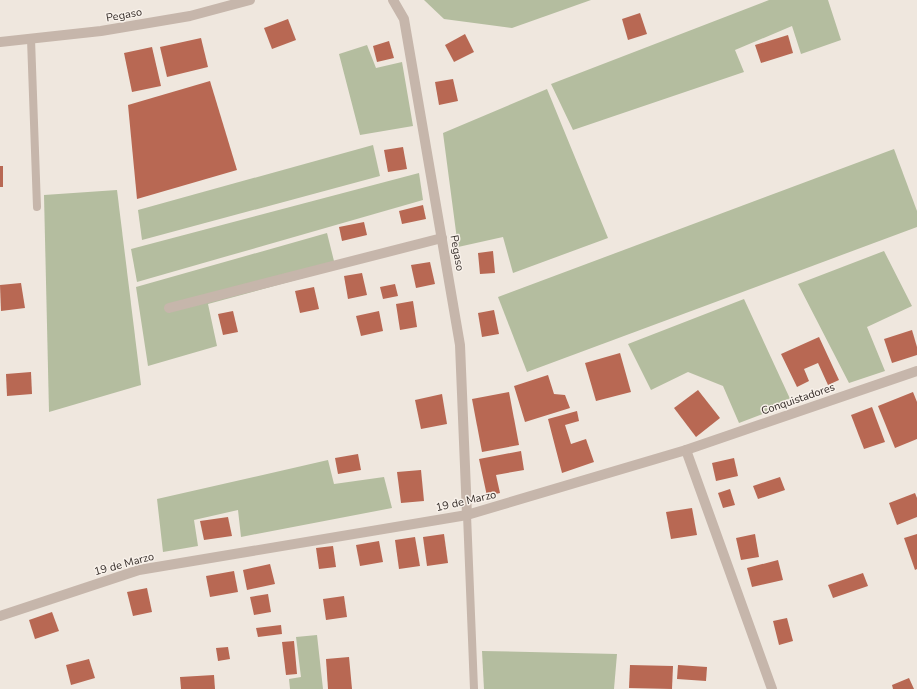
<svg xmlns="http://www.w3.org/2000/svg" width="917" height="689" font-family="'Nunito Sans',sans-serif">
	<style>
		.green { fill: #b4bd9f }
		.building { fill: #b86853 }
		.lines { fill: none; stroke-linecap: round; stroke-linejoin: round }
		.lane { stroke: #c6b6ab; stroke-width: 8 }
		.street { stroke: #c6b6ab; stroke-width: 10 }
		.labels { text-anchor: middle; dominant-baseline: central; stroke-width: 3; stroke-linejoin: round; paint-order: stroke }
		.street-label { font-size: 11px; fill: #352d29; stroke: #f8f1ea }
	</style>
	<rect width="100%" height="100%" fill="#efe7de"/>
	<g class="green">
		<polygon points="424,0 591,0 512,28 444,19"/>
		<polygon points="769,0 828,0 841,40 801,54 792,26 735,50 744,72 573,130 551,84"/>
		<polygon points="367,45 376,68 402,62 413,126 360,135 339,54"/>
		<polygon points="547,89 608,238 513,273 503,237 458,247 443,133"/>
		<polygon points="373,145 380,176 142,240 138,210"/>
		<polygon points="894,149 917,211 917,227 527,372 498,297"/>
		<polygon points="419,173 423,200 137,282 131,249"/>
		<polygon points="117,190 141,385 49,412 44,195"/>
		<polygon points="327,233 336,269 208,304 217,346 148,366 136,287"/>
		<polygon points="884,251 912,306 867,327 885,371 849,383 798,284"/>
		<polygon points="744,299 792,403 739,423 723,386 688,372 651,390 628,344"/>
		<polygon points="328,460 334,484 384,477 392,508 241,537 238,510 194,520 198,546 163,552 157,499"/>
		<polygon points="317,635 323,689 290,689 289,679 301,677 296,637"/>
		<polygon points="482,651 617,654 614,689 484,689"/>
	</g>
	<g class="building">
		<polygon points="640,13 647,34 628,40 622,19"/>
		<polygon points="288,19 296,40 272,49 264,28"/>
		<polygon points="465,34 474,52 454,62 445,45"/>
		<polygon points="788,35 793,53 761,63 755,45"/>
		<polygon points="201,38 208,67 167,77 160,47"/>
		<polygon points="389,41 394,58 377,62 373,46"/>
		<polygon points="152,47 161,86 132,92 124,53"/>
		<polygon points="453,79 458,101 439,105 435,82"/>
		<polygon points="210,81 237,170 137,199 128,105"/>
		<polygon points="403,147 407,169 388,172 384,150"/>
		<rect x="0" y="166" width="3" height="21"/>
		<polygon points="423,205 426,219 402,224 399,211"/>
		<polygon points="364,222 367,235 342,241 339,227"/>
		<polygon points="493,251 495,273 480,274 478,253"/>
		<polygon points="430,262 435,284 416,288 411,265"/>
		<polygon points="362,273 367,295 348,299 344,276"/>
		<polygon points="21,283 25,308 1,311 0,285"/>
		<polygon points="395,284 398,296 383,299 380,287"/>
		<polygon points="314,287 319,309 300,313 295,291"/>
		<polygon points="413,301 417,327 400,330 396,304"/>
		<polygon points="494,310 499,334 482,337 478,313"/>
		<polygon points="233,311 238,332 223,335 218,314"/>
		<polygon points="379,311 383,331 361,336 356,316"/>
		<polygon points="912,330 917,347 917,355 892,363 884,339"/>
		<polygon points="819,337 839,380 828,385 818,363 804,369 809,381 797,387 781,354"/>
		<polygon points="620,353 631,392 596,401 585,363"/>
		<polygon points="31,372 32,394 7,396 6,374"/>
		<polygon points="548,375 554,394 565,395 570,408 525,422 514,386"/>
		<polygon points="698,390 720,418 696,437 674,408"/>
		<polygon points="509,392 519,445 482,452 472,399"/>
		<polygon points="913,392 917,402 917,439 895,448 878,406"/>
		<polygon points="442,394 447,424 421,429 415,400"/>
		<polygon points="872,407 885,442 864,449 851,415"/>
		<polygon points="577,411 579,421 565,425 571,444 586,439 594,462 562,473 548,419"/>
		<polygon points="521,451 524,470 496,475 500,493 487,496 479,459"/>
		<polygon points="358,454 361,470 338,474 335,458"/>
		<polygon points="734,458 738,476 716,481 712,463"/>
		<polygon points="421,470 424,501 401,503 397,472"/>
		<polygon points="780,477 785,490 758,499 753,486"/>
		<polygon points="730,489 735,505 723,508 718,493"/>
		<polygon points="915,493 917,498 917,517 897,525 889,503"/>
		<polygon points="692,508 697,535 671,539 666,512"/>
		<polygon points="228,517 232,536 204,540 200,521"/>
		<polygon points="444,534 448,563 427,566 423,537"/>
		<polygon points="755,534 759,557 741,560 736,538"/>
		<polygon points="917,534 917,569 915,570 904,538"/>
		<polygon points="415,537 420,566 399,569 395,540"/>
		<polygon points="379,541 383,562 360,566 356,545"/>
		<polygon points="333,546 336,567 319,569 316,548"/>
		<polygon points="778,560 783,580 752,587 747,568"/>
		<polygon points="270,564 275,584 247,590 243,570"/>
		<polygon points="234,571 238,592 210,597 206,576"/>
		<polygon points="863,573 868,586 833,598 828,585"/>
		<polygon points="147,588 152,612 133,616 127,592"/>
		<polygon points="268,594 271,612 254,615 250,597"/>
		<polygon points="344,596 347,617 326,620 323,599"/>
		<polygon points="52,612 59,631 35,639 29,620"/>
		<polygon points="787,618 793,641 779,645 773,621"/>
		<polygon points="281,625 282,634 258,637 256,628"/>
		<polygon points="294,641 297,674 286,675 282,642"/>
		<polygon points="228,647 230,659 218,661 216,648"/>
		<polygon points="349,657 352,689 328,689 326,659"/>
		<polygon points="89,659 95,678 71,685 66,665"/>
		<polygon points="630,665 673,666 672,689 629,688"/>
		<polygon points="678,665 707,667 706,681 677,679"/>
		<polygon points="214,675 215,689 181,689 180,677"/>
		<polygon points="909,678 914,689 893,689 892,685"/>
	</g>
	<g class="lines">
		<g class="lane">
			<polyline points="31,39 37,207"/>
			<polyline points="467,515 474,689"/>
		</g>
		<g class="street">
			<polyline points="393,0 404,19 460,345 467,515"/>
			<polyline points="0,42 101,31 190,16 250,0"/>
			<polyline points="169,308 442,238"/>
			<polyline points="686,450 917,371"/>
			<polyline points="0,616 139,570 467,515 686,450 772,689"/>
		</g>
	</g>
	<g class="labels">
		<g class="street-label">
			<text transform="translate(124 15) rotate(-10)">Pegaso</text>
			<text transform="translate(457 253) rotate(80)">Pegaso</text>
			<text transform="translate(798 399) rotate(-19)">Conquistadores</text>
			<text transform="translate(466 501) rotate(-13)">19 de Marzo</text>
			<text transform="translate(124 564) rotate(-15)">19 de Marzo</text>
		</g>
	</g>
</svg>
